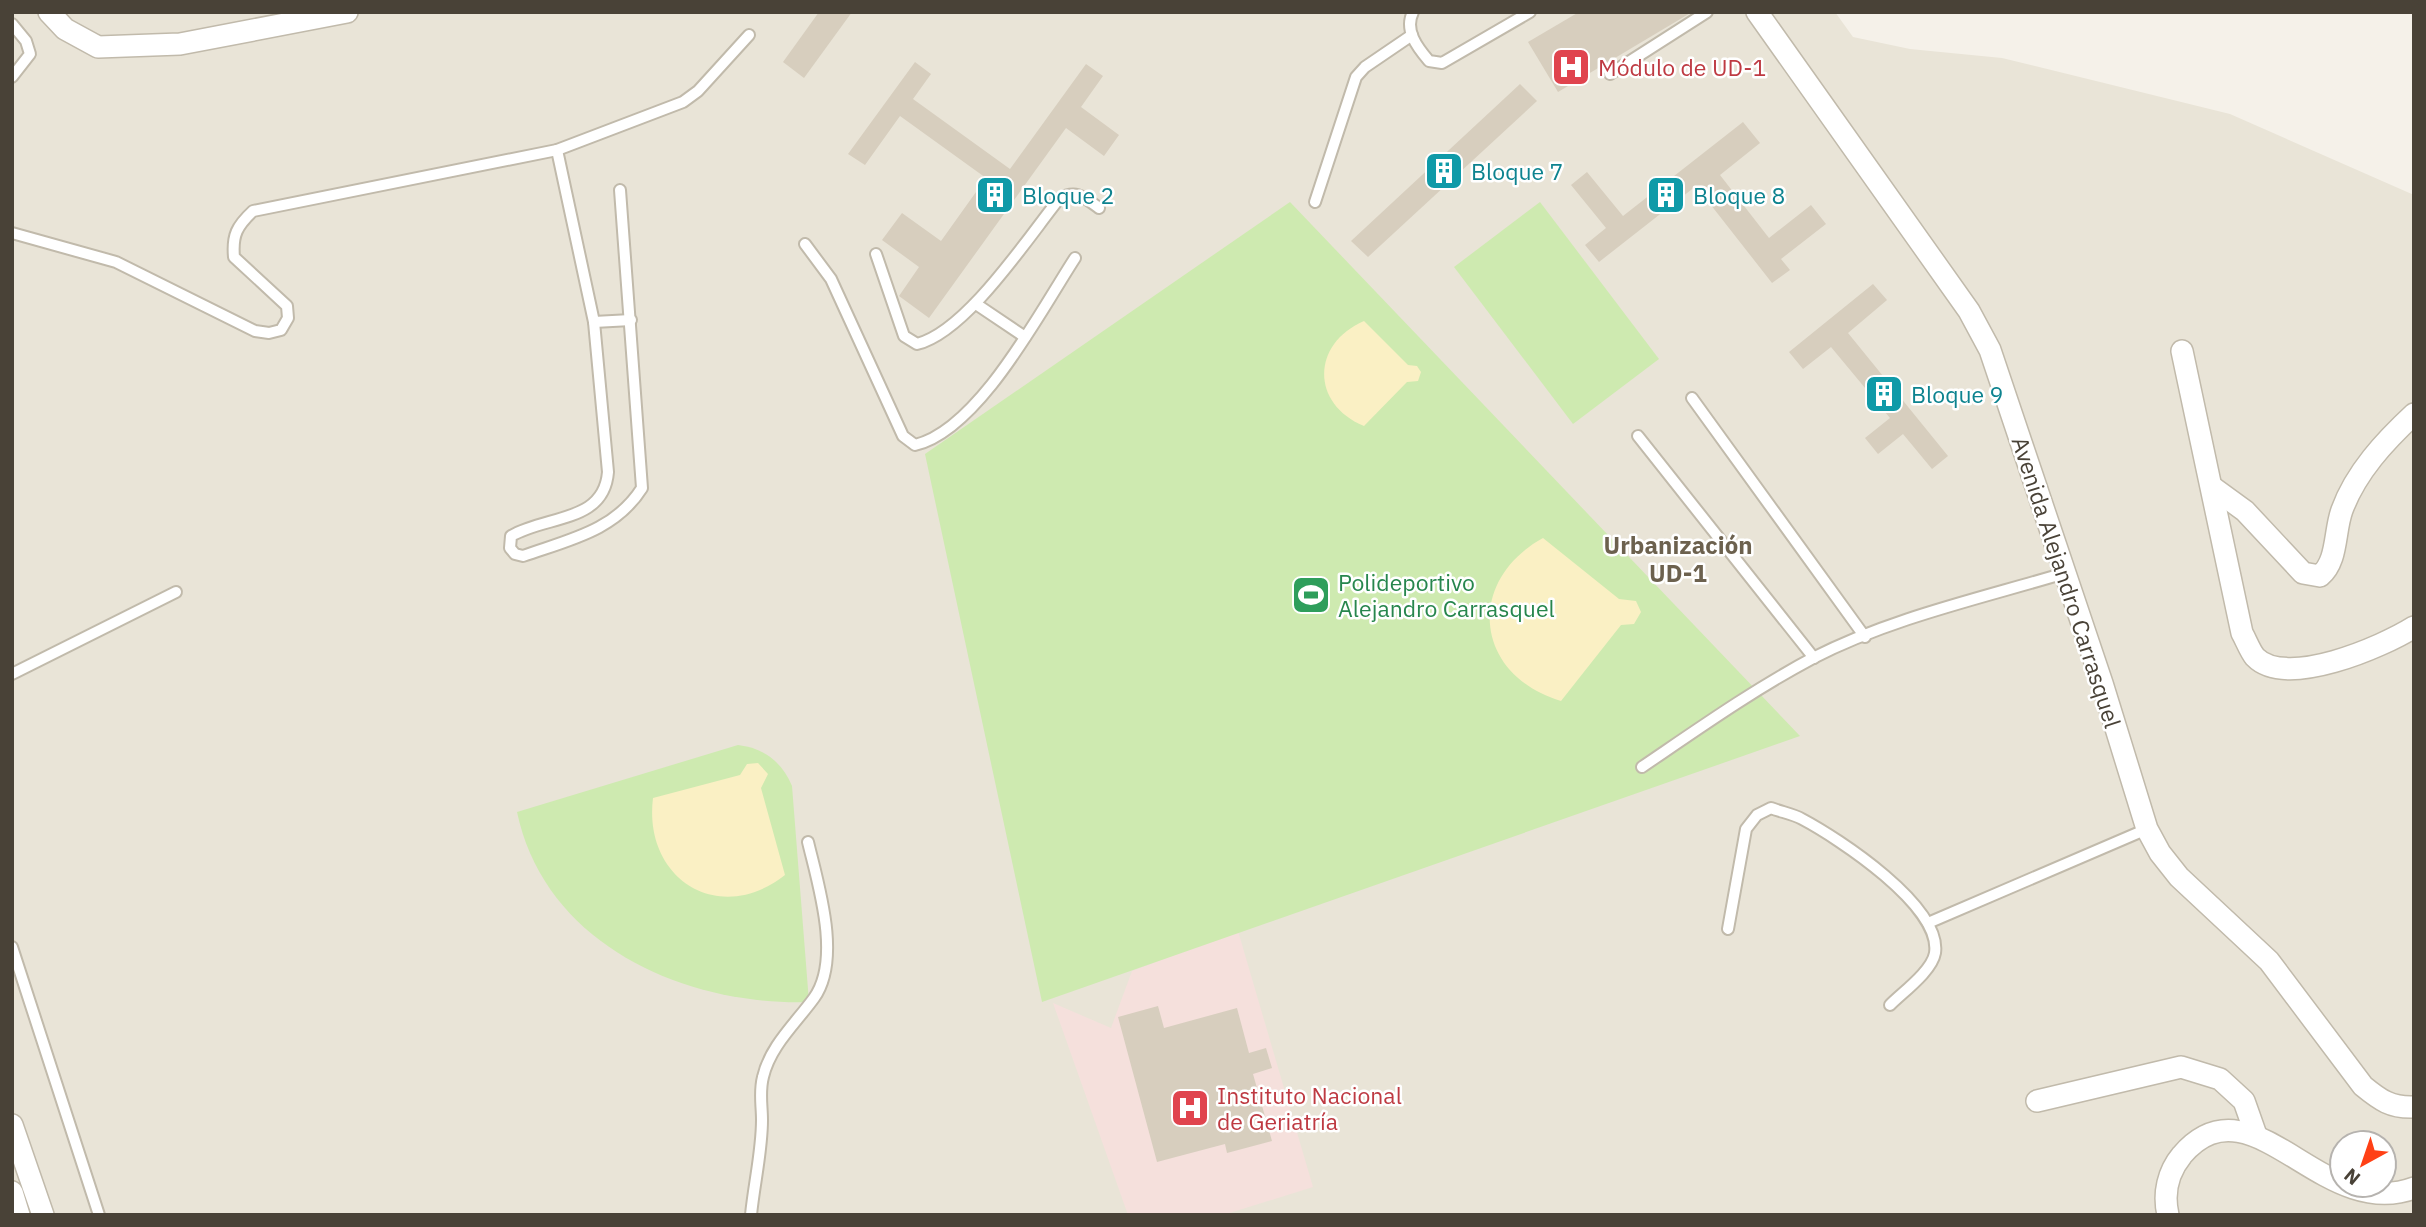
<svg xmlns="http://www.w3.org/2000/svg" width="2426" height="1227" font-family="'IBM Plex Sans',sans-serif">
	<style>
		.residential { fill: #e9e4d7; fill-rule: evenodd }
		.medical { fill: #f5e0dc }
		.green { fill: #ceeab0 }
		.sand { fill: #faf0c4 }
		.building { fill: #d7cebe }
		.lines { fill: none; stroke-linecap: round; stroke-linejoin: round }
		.service-casing { stroke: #c1baab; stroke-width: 14 }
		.minor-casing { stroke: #c1baab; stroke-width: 24 }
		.service { stroke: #fff; stroke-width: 10 }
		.minor { stroke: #fff; stroke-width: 21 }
		.labels { text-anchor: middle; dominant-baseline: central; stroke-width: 5; stroke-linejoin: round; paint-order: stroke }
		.health-label { font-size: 23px; fill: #be3a42; stroke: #fff; text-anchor: start }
		.culture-label { font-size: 23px; fill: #0d838f; stroke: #fff; text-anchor: start }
		.leisure-label { font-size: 23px; fill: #27864d; stroke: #fff; text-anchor: start }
		.street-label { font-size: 23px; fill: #494237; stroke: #fff }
		.neighbourhood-label { font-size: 24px; font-weight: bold; fill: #6c614e; stroke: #fff }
	</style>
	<rect width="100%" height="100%" fill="#f5f1e9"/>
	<path class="residential" d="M 12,12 L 1835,12 L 1853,37 L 1910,49 L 2002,58 L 2230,114 L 2414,195 L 2414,1215 L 12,1215 ZM 2342,1143 L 2384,1143 L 2384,1185 L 2342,1185 Z"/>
	<polygon class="medical" points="1238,931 1313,1187 1223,1215 1128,1215 1053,1003 1111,1028 1132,971"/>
	<g class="green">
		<polygon points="1290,202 1800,736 1042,1002 925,454"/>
		<polygon points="1540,202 1659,359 1573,424 1454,267"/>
		<path d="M 738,745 C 764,748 782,762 792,786 L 809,1002 C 685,1006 545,945 517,812 Z"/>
	</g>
	<g class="sand">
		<path d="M 1364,321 L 1408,365 L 1417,366 L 1421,372 L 1418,381 L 1407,382 L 1364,426 C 1311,404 1311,344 1364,321 Z"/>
		<path d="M 1543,538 L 1619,599 L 1636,601 L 1641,612 L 1634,624 L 1621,625 L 1561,701 C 1474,675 1465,581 1543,538 Z"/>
		<path d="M 758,763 L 768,774 L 761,788 L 785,875 C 719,927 643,879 653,798 L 740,775 L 747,764 Z"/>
	</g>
	<g class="building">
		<polygon points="819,12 852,12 804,78 783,62"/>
		<polygon points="1579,12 1692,12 1558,92 1528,42"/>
		<polygon points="915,62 931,74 913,99 1010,169 1086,64 1103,76 1081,107 1119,135 1104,156 1066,128 929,318 899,296 919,267 882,240 902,213 941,241 986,178 900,116 865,165 848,154"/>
		<polygon points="1520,84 1537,101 1368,257 1351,241"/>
		<polygon points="1743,122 1760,143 1720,175 1769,238 1811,205 1826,224 1781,259 1790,270 1772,283 1696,186 1599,262 1585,245 1606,228 1571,185 1587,172 1623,216"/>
		<polygon points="1873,284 1887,300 1848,333 1948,456 1932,469 1903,434 1878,454 1865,438 1890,418 1831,347 1803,369 1789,352"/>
		<polygon points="1158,1006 1164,1028 1237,1008 1249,1053 1266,1048 1272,1068 1253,1074 1272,1141 1227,1153 1225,1144 1157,1162 1118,1017"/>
	</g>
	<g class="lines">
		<defs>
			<g id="service">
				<path d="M 1413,12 C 1404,30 1417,47 1429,61 L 1442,63 L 1530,12"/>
				<polyline points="12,24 26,41 30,54 12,77"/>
				<polyline points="1610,74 1707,12"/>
				<path d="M 557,150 L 594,322 L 608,472 C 604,523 547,515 511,536 L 510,548 L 515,554 L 523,556 C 568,540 615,531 642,488 L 620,190"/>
				<polyline points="1315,202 1356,77 1365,67 1412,35"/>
				<path d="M 12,233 L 116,262 L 255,331 L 269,333 L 281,330 L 288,318 L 287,306 L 234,257 C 232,235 237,226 253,211 L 557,150 L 683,102 L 698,91 L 749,35"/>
				<path d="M 805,244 L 831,279 L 903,436 L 915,445 C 979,430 1041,310 1075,258"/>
				<path d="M 876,254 L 904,336 L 917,344 C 966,332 1027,239 1059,199 C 1076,189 1084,197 1099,208"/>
				<polyline points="976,304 1025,337"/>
				<polyline points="594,322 631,320"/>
				<polyline points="1692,398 1865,637"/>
				<polyline points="1638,436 1814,658"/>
				<polyline points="12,674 176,592"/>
				<path d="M 1642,767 C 1698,729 1753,690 1813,658 C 1891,618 1982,598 2065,573"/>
				<polyline points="1928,923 2147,829"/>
				<path d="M 1728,929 L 1746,829 L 1757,815 L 1771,808 C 1781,812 1793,814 1802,819 C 1838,838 1942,906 1935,953 C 1932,971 1903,992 1890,1005"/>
				<polyline points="12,947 99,1215"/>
				<path d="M 751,1215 C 754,1184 762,1151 762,1120 C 762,1105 759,1092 763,1077 C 770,1046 796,1023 814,998 C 842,959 818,884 808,842"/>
			</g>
			<g id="minor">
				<polyline points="49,12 65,29 98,47 180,44 347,12"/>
				<path d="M 1757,12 L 1969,311 L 1990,350 L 2102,683 L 2147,829 L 2160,853 L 2179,877 L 2269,961 L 2363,1086 C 2380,1100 2391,1108 2414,1107"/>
				<path d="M 2182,351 L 2242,633 C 2246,640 2250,651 2255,657 C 2286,689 2382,647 2414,627"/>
				<path d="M 2212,487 L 2245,511 L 2303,573 L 2320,576 C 2338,561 2334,532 2342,510 C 2356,472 2385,441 2414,414"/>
				<polyline points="2037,1101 2181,1067 2220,1079 2244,1101 2256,1135"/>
				<polyline points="12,1125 43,1215"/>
				<polyline points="12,1192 19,1215"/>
				<path d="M 2168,1215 C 2163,1193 2168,1172 2182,1155 C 2252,1074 2321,1223 2414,1188"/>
			</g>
		</defs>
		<use href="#service" class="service-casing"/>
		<use href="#minor" class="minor-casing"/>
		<use href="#service" class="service"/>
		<use href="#minor" class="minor"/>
	</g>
	<defs>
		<symbol id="hospital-square" viewBox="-11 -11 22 22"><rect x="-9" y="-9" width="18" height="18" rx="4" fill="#e0444e" stroke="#fff"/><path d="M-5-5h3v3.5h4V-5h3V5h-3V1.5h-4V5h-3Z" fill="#fff"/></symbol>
		<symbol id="building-square" viewBox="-11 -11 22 22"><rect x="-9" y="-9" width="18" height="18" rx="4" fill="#0f9aa8" stroke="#fff"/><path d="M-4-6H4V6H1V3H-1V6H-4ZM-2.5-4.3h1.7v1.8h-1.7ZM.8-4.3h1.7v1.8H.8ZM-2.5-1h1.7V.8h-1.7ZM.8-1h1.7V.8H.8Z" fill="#fff"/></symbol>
		<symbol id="stadium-square" viewBox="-11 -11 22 22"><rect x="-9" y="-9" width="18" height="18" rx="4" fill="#2e9e5b" stroke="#fff"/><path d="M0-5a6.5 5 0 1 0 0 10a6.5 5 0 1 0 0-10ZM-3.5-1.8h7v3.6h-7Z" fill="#fff"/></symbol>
	</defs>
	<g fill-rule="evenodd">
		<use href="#hospital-square" x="1549" y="45" width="44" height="44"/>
		<use href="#building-square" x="1422" y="149" width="44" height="44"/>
		<use href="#building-square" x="973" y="173" width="44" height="44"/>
		<use href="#building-square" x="1644" y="173" width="44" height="44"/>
		<use href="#building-square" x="1862" y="372" width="44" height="44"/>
		<use href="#stadium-square" x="1289" y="573" width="44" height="44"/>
		<use href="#hospital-square" x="1168" y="1086" width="44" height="44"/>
	</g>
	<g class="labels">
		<g class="health-label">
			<text x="1598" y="67">Módulo de UD-1</text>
			<text x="1217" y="1095">Instituto Nacional<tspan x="1217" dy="26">de Geriatría</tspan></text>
		</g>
		<g class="culture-label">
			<text x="1471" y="171">Bloque 7</text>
			<text x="1022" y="195">Bloque 2</text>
			<text x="1693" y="195">Bloque 8</text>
			<text x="1911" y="394">Bloque 9</text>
		</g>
		<g class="leisure-label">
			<text x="1338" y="582">Polideportivo<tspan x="1338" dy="26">Alejandro Carrasquel</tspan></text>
		</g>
		<g class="street-label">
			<text transform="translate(2067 582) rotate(72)">Avenida Alejandro Carrasquel</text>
		</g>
		<g class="neighbourhood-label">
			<text x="1678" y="545">Urbanización<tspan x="1678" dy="28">UD-1</tspan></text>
		</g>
	</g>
	<rect width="2426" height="1227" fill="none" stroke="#494237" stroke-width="28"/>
	<g transform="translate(2363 1164) rotate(220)"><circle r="33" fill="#ffffff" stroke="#b6b3af" stroke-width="2"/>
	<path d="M0-5L12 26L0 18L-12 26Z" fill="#ff4015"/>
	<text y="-10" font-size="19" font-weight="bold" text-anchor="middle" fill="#494237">N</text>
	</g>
</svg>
